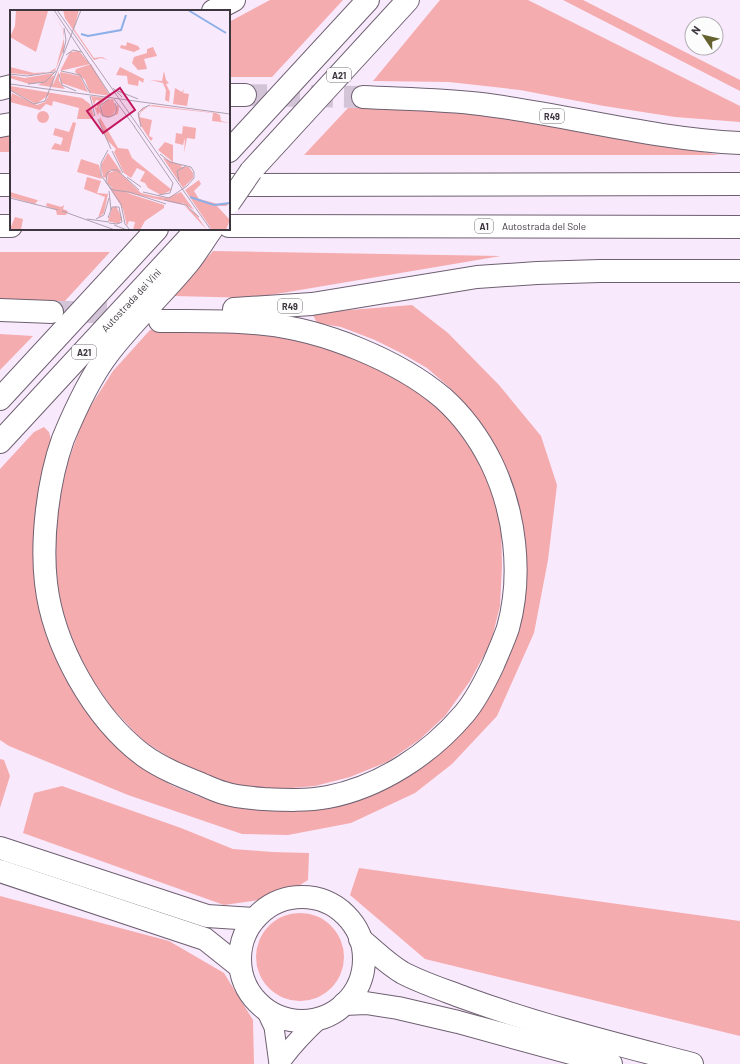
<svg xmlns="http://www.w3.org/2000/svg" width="740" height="1064" font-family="Barlow,sans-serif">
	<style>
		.green { fill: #f5acae }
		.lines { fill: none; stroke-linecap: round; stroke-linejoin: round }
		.highway-tunnel { stroke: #d3c5d7; stroke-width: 22; stroke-dasharray: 22 11; stroke-linecap: butt }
		.minor-casing { stroke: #6e6071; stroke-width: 21 }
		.major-casing { stroke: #6e6071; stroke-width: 24 }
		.highway-casing { stroke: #6e6071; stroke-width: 24 }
		.minor { stroke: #fff; stroke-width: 19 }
		.major { stroke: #fff; stroke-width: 22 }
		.highway { stroke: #fff; stroke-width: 22 }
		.highway-bridge-casing { stroke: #6e6071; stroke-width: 24; stroke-linecap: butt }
		.highway-bridge { stroke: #fff; stroke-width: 22 }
		.labels { text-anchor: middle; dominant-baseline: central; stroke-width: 4; stroke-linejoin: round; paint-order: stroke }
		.shield { fill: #fcfcfc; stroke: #767177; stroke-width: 1 }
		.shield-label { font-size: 9px; font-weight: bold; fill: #3d363e }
		.street-label { font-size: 10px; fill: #3d363e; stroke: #fcfcfc }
		.inset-river { fill: none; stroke: #8cafe8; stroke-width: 2 }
		.inset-road { fill: none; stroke: #aea1b1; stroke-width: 1 }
		.view { fill: #c2185b; fill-opacity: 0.15; stroke: #c2185b; stroke-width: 2 }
		.inset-edge { fill: none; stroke: #3d363e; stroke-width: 2 }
	</style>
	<rect width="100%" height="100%" fill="#f9e9fd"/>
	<g class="green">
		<polygon points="270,0 343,0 272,77 229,77 229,22"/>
		<polygon points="440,0 528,0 740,106 740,122 675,117 604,106 520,90 449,82 373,81"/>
		<polygon points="563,0 583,0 740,80 740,91"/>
		<polygon points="348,108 426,108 482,113 720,155 304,155"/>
		<polygon points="11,134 11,152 0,152 0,135"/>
		<polygon points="213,251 501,256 253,298 174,296"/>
		<polygon points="0,252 110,252 64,302 0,299"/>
		<polygon points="412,305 448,333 499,385 541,436 557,485 548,560 534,633 497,716 452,764 415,793 351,823 288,835 242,834 128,795 9,746 0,740 0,469 34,432 44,427 49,432 51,440 37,518 59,664 79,702 95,723 119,750 143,769 173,786 208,800 249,806 283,809 443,746 520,602 490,442 474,414 450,388 427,368 403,354 375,340 341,327 317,323 312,313"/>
		<polygon points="228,329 277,334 325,345 396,376 425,396 451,420 467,440 481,465 492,488 501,525 502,566 500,606 491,642 470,681 445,716 419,740 387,762 350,777 315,786 268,790 228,783 188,769 142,740 112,708 81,663 63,614 56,583 53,541 59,495 69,459 85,415 113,371 150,330"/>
		<polygon points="0,334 33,336 0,370"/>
		<polygon points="0,759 4,760 10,776 0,808"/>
		<polygon points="62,786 181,828 233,849 272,852 309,853 308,880 281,897 224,905 23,833 34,793"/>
		<polygon points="359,868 740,921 740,1036 425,959 350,895"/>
		<polygon points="0,896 169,941 224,973 253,1020 254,1064 0,1064"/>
		<circle cx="300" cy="957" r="44"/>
	</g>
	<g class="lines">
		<g class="highway-tunnel">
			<polyline points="245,95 363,97"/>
			<polyline points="52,312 135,312"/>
		</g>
		<defs>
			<g id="minor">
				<polyline points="266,1010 274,1027 279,1064"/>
				<path d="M 279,1064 C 291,1046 304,1033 319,1019"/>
			</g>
			<g id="major">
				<polyline points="0,848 207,916 254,919"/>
				<polyline points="0,871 205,939 240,967"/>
				<circle cx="302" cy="959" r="62"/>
				<path d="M 360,939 C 374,950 387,964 403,973 C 422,983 444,990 465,998 C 539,1025 616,1044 692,1064"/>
				<polyline points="344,1004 366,1003 398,1008 458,1022 611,1064"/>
			</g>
			<g id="highway">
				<polyline points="213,11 234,0"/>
				<polyline points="0,89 11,86"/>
				<polyline points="229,95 245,95"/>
				<path d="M 363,97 C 402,99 442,99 481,104 C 568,115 653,139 740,143"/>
				<polyline points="0,126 11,124"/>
				<polyline points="229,151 368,0"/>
				<polyline points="251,171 408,0"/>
				<polyline points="0,185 11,185"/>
				<polyline points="229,185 740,184"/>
				<polyline points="0,226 11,226"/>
				<polyline points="229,226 740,227"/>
				<polyline points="234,309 312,304 477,277 537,273 600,271 740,271"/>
				<polyline points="0,310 52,312"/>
				<path d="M 160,321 C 195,321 230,320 265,324 C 323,330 398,360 443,398 C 462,415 479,438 491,462 C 515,511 523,574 508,628 C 504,640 498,653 493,665 C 485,682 476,700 464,714 C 430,754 380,787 328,797 C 307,801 285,800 264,799 C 250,798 236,797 224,793 C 216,791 208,787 201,784 C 181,776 161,768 143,755 C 93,717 53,645 46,583 C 41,539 48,481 63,439 C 75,410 89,379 108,354 C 133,321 163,294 189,262 C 197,252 204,240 212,229"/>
				<polyline points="0,399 157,229"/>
				<polyline points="0,442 197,229"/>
			</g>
		</defs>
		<use href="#minor" class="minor-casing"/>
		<use href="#major" class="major-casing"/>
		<use href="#highway" class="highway-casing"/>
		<use href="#minor" class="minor"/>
		<use href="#major" class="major"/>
		<use href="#highway" class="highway"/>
		<defs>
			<polyline id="highway-bridge" points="229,203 251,171"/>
		</defs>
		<use href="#highway-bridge" class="highway-bridge-casing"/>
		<use href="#highway-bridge" class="highway-bridge"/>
	</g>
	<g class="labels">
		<g class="shield">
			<rect x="327" y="68" width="24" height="14" rx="3"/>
			<rect x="540" y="109" width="24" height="14" rx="3"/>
			<rect x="475" y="219" width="18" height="14" rx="3"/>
			<rect x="278" y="299" width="24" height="14" rx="3"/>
			<rect x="72" y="345" width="24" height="14" rx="3"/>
		</g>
		<g class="shield-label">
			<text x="339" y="75">A21</text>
			<text x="552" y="116">R49</text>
			<text x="484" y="226">A1</text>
			<text x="290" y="306">R49</text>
			<text x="84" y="352">A21</text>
		</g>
		<g class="street-label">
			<text x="544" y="226">Autostrada del Sole</text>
			<text transform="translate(131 300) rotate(-47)">Autostrada dei Vini</text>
		</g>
	</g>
	<g transform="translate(10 10)">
		<rect width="220" height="220" fill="#f9e9fd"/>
		<path d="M 6,0 L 38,1 L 26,42 L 0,27 L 5,16 ZM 41,0 L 54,21 L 54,39 L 45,61 L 21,65 L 0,63 L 0,57 L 24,63 L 39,62 L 46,58 L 54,28 L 53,20 ZM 53,0 L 69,0 L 64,19 L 84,48 L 92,47 L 98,50 L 91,48 L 84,50 L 55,8 ZM 117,32 L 128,36 L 130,39 L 124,42 L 110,38 L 111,35 L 116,36 ZM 143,37 L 147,46 L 134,49 L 137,59 L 128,60 L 122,53 L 124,47 L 137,43 L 137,39 ZM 69,41 L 80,54 L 50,61 L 60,42 ZM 81,54 L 100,86 L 80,83 L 75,70 L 65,62 L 66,59 ZM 110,57 L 134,69 L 133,73 L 129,70 L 128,76 L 118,74 L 117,66 L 106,65 ZM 49,61 L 49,71 L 55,79 L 28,75 L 44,65 L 43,75 ZM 154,61 L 156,70 L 159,73 L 156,74 L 160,82 L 159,92 L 155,90 L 156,80 L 153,73 L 140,70 L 152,71 ZM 50,62 L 70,66 L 78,82 L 51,73 ZM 44,63 L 34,72 L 19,74 L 0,68 L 0,65 L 15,68 ZM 0,76 L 72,88 L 80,94 L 84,106 L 82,109 L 67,109 L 69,98 L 43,91 L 42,96 L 36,94 L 30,100 L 0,92 L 2,83 L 27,95 L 35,92 L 39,85 L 26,94 L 0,80 ZM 165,78 L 172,82 L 174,79 L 173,83 L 179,84 L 177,96 L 163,94 ZM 81,86 L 97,88 L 89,97 L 94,106 L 104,105 L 107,94 L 109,97 L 108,104 L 98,108 L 92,106 L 89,102 L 88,106 L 84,96 L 87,98 L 87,92 L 90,91 L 86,90 L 84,95 ZM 103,89 L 106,98 L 103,105 L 94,106 L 90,98 L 97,90 ZM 142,95 L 206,103 L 210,105 L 211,111 L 220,113 L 202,111 L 203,103 L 139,96 L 131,102 L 129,107 L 142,110 L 139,126 L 143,128 L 141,131 L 131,116 L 128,106 L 132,99 ZM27 107a6 6 0 1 1 12 0a6 6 0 1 1-12 0ZM 90,107 L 108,138 L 118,139 L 122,148 L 162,180 L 151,185 L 138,178 L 135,173 L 130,171 L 135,162 L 127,158 L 121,168 L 114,163 L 104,142 L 106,139 L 96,129 L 89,111 ZM 63,112 L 66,113 L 59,142 L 41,139 L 45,133 L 51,135 L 53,128 L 43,125 L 45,118 L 59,122 ZM 173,116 L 186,118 L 185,129 L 177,128 L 174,143 L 175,128 L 173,135 L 165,133 L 166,123 L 172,124 ZM 155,132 L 163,135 L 163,152 L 148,140 ZM 98,143 L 112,163 L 100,160 L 96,168 L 93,167 L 91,155 ZM 153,148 L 173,156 L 170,157 L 179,157 L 183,163 L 183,168 L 173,178 ZM 71,149 L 89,155 L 92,169 L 67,162 ZM 107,160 L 131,183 L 172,193 L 185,203 L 197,220 L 174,195 L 105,180 L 97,173 L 98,163 ZM 77,167 L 91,171 L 87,183 L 98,184 L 94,203 L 88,208 L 95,187 L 74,179 ZM 189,170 L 191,174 L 184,181 L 189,189 L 208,194 L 220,193 L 216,196 L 207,196 L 220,210 L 216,220 L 202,220 L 175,180 ZM 99,177 L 154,195 L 154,198 L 135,211 L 130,220 L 123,220 L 125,212 L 119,211 L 117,216 L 113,199 ZM 0,182 L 51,197 L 54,195 L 53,199 L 58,201 L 56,205 L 47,205 L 46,200 L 36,196 L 37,193 L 28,190 L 25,194 L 0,187 ZM 171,182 L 184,200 L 173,193 L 155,190 L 143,186 L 157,188 ZM 106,196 L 112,208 L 109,214 L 98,211 L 102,198 ZM 5,207 L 13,209 L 11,220 L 0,219 Z" fill="#f5acae"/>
		<path class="inset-river" d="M 178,0 L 216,23M 71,24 L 78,26 L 111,20 L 116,5M 180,187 L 204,195 L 220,193"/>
		<path class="inset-road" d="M 44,0 L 101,86M 47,0 L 201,220M 53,43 L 56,30 L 54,18M 56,45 L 63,40 L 72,42M 51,61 L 70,65 L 80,83M 0,64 L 17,66 L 44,62M 49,64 L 52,75 L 66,81M 0,74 L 220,104M 18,74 L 35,72 L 46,61M 103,78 L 112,87M 0,80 L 24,94 L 35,91 L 71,0M 108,81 L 128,89M 80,86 L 85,106M 99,89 L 90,96 L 93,106 L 99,107 L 104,105 L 107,100 L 105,93M 104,89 L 125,117M 88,109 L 101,139M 124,116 L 163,173 L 160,183 L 149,185M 131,117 L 128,103 L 133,98 L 140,95M 98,140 L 91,153 L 91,165 L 111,194 L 115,214 L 120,220M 102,141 L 113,163M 117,167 L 131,177M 169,171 L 167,161 L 176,156M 129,180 L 107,160 L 102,160 L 97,163 L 96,172 L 103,180 L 119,182 L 156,194M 99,181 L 101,200M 133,182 L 159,188 L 177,176 L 184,168 L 184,162 L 181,157 L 160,152 L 150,144M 0,188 L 48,200M 154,190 L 176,195 L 189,207M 52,201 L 105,220M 98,208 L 102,197 L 109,197 L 112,212 L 107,214 L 99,213M 77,209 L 99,212M 86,209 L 94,205 L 99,188M 104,215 L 117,220"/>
		<path class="view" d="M 110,78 L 125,100 L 93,123 L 77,101 Z"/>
		<rect width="220" height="220" class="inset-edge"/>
	</g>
	<g transform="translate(704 36) rotate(305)"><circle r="19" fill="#fcfcfc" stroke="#b0adb0"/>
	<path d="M0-3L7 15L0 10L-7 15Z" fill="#65622f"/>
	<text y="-6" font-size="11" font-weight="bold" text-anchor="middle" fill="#3d363e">N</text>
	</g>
</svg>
